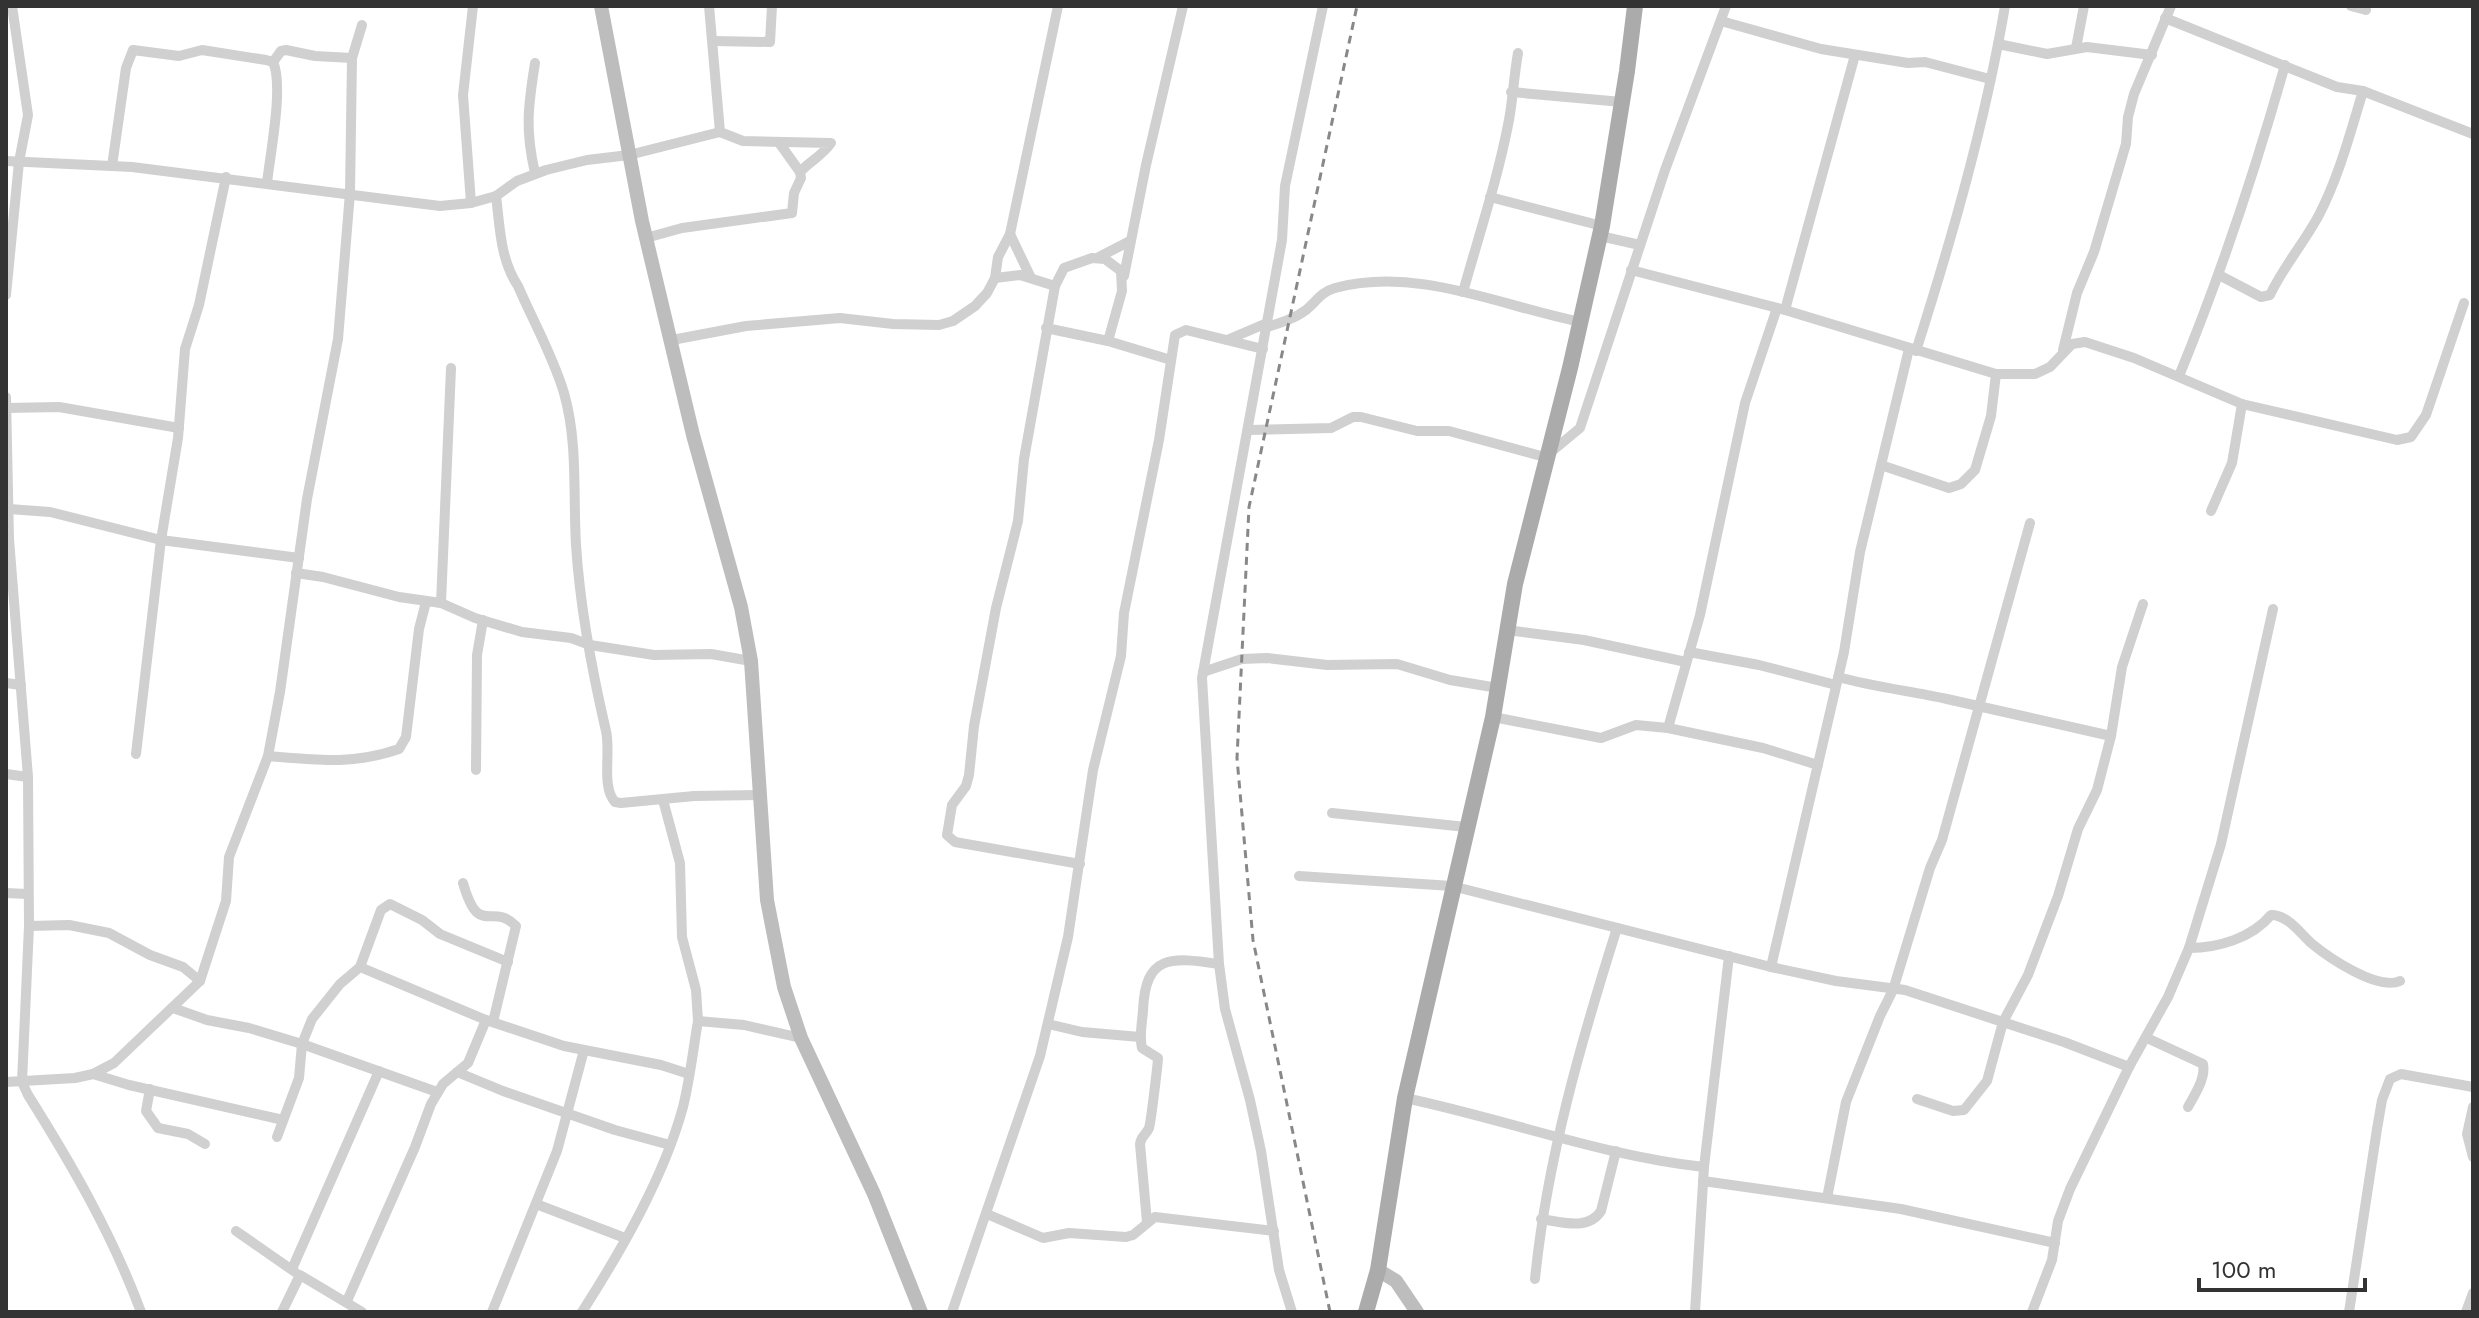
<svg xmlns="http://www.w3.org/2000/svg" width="2479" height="1318" font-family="Jost,sans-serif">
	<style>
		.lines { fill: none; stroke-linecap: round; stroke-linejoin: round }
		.street { stroke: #d0d0d0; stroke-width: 10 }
		.secondary { stroke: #bdbdbd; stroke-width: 14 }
		.primary { stroke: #ababab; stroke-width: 16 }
		.rail { stroke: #888; stroke-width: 3; stroke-dasharray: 8 6; stroke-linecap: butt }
	</style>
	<rect width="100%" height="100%" fill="#fff"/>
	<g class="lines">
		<g class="street">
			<path d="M 709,6 L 720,132 L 743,141 L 831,143 C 822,156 810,161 800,172"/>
			<polyline points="2351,6 2366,10"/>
			<polyline points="2165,18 2337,87 2363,91 2473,134"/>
			<polyline points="1721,21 1821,49 1908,63 1925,62 1990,79"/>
			<polyline points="714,41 770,42 772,6"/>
			<polyline points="1998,44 2047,54 2087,47 2152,55"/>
			<polyline points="2076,48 2084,6"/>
			<polyline points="273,62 281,51 286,50 315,56 352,58"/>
			<path d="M 535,63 C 528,107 525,130 535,173"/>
			<polyline points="1511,92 1622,102"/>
			<polyline points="6,161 132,167 440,206 471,203 496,196 517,181 546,170 587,160 629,155 720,132"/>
			<path d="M 112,166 L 126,68 L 133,50 L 179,56 L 202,50 L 266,60 L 273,62 C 284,85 270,155 267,183"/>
			<path d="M 496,196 C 500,227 500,259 518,286 C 533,321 553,356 564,393 C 578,442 573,494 576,545 C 580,607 592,671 606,731 C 611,752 601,787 615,802 L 621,803 L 694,796 L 759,795"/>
			<polyline points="1490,197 1602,226"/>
			<polyline points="471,203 463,95 473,6"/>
			<polyline points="1010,234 1030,276"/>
			<polyline points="1600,236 1640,245"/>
			<polyline points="646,238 682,228 792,213 794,193 801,178 800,172 780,144"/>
			<polyline points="1099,257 1130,241"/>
			<polyline points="1631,270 1785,310 1996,374 2035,374 2050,367 2072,344 2085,342 2134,358 2242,404 2397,440 2411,437 2426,415 2464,303"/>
			<path d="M 2219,275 L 2261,297 L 2270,295 C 2283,267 2304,243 2319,215 C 2339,176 2350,134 2363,91"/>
			<polyline points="1124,276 1146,165 1183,6"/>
			<polyline points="995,278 1020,275 1055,286"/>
			<path d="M 1463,292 C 1479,235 1498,178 1509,120 C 1513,98 1514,75 1518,53"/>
			<polyline points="6,295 19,162 28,115 12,6"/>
			<polyline points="1785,310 1855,55"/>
			<path d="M 1267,327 C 1280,323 1294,319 1306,310 C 1316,302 1321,292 1335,288 C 1418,266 1500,306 1581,322"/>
			<polyline points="1046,328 1108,341 1171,360"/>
			<polyline points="672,340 746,326 840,318 893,324 939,325 953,321 975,306 987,293 995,278 998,257 1010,234 1058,6"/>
			<polyline points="1227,340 1267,323"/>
			<polyline points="2063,350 2077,293 2094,252 2126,144 2128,117 2134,94 2171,6"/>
			<path d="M 1916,351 C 1952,238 1985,123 2005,6"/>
			<path d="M 2179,376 C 2221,274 2255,171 2285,65"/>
			<path d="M 6,397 L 9,539 L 28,777 L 29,926 L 22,1082 L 28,1095 C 72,1165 112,1234 141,1312"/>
			<polyline points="6,408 59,407 179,428"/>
			<polyline points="1249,430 1331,428 1353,417 1361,417 1417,431 1449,431 1545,457 1580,428 1665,170 1726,6"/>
			<polyline points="1881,465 1949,488 1961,484 1975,470 1991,416 1996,374"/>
			<polyline points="9,509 50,512 161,540 299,558"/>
			<polyline points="2211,511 2232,463 2242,404"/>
			<polyline points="296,573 323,577 399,597 441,603 475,618 522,632 571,638 590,645 654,655 711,654 751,661"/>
			<polyline points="441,603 451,368"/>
			<polyline points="1507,630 1584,640 1686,662"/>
			<polyline points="1689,652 1759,665 1836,685"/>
			<polyline points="1203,672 1242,659 1267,658 1327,665 1397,664 1450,680 1498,688"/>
			<path d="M 1838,677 C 1874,687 1911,691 1947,699 C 2002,711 2056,724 2111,736"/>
			<polyline points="6,683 21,685"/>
			<polyline points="1493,717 1601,738 1636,725 1668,728 1763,748 1818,765"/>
			<polyline points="1668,728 1700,615 1745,403 1777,308"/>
			<polyline points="136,754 161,540 178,438 185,349 199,305 226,177"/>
			<path d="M 268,756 C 316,760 353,765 399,749 L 406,737 L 419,629 L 426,602"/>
			<polyline points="476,770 477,655 483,620"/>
			<polyline points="6,774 28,777"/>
			<polyline points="663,800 680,863 682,937 696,990 698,1021"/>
			<polyline points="1332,813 1466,827"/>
			<polyline points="1080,864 955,842 947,835 952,805 966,786 969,775 974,726 996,608 1018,521 1024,459 1055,286 1064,268 1092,258 1105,259 1121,271 1122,291 1108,341"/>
			<polyline points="1299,876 1452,886 1771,967 1836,981 1905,990 2064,1042 2129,1067"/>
			<path d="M 463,883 C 479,939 491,901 516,926 L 493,1022"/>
			<polyline points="6,893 27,894"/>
			<polyline points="29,926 69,925 109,933 150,955 183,967 200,981"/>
			<path d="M 2189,948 C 2218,948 2252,938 2271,915 C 2288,915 2300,933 2311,943 C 2329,958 2378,991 2400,981"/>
			<polyline points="360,967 381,910 390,904 422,920 440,934 508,962"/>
			<polyline points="1771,967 1844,652 1860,552 1909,349"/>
			<polyline points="173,1008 207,1020 249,1028 302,1044 437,1092"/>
			<polyline points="1048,1024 1082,1032 1140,1037"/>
			<path d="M 2147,1038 L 2203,1064 C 2206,1078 2195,1094 2188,1107"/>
			<polyline points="457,1072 503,1091 615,1130 670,1145"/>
			<polyline points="93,1074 129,1085 283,1120"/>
			<polyline points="6,1082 75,1078 93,1074 114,1063 200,981 226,901 229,857 268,756 280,692 307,499 338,339 350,193 352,58 362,25"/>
			<polyline points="150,1089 146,1111 158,1128 188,1134 205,1144"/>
			<path d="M 1405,1098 C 1505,1119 1603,1156 1704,1167"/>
			<polyline points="1917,1099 1953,1111 1964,1110 1987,1081 2003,1022 2028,975 2058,896 2078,829 2097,790 2111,736 2122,667 2143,604"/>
			<polyline points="2473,1107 2467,1134 2473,1157"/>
			<polyline points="277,1137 299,1078 302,1044 312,1019 340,984 360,967 486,1020 564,1046 661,1065 689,1074"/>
			<polyline points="1703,1181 1901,1209 2055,1243"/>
			<polyline points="1827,1198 1846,1102 1880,1016 1893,990 1930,868 1942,840 2030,523"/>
			<polyline points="536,1204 625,1238"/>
			<polyline points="987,1214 1043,1238 1069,1233 1126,1237 1133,1235 1155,1217 1274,1231"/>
			<path d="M 1541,1219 C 1562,1222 1588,1231 1601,1211 L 1616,1151"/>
			<path d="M 1147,1222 L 1140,1144 C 1141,1136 1146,1135 1149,1128 C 1151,1122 1158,1062 1158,1058 L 1142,1048 C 1139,1036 1142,1024 1143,1011 C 1145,954 1171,957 1219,964"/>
			<polyline points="236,1231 295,1272"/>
			<polyline points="292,1269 379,1071"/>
			<path d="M 1535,1279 C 1547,1159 1581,1042 1617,928"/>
			<polyline points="347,1301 415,1147 431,1104 443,1084 468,1063 486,1020"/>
			<polyline points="282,1312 300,1275 362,1312"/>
			<polyline points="492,1312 557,1151 584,1050"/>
			<path d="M 582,1312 C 621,1251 664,1177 683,1107 C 690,1079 693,1050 698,1021 L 744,1025 L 801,1038"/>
			<polyline points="952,1312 1040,1056 1068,937 1093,770 1121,656 1124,613 1159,440 1175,335 1186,330 1263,349"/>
			<polyline points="1292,1312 1279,1270 1261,1151 1250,1100 1225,1009 1219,964 1202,678 1282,240 1285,186 1323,6"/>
			<polyline points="1695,1312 1704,1167 1729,956"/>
			<polyline points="2032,1312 2052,1260 2058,1221 2070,1189 2129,1067 2168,997 2189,948 2221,844 2273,609"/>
			<polyline points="2349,1312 2377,1129 2382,1100 2390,1079 2401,1074 2473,1087"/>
			<polyline points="2466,1312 2473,1293"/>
		</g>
		<g class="secondary">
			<polyline points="601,6 642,221 693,435 741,607 751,661 767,900 784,987 801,1038 874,1194 921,1312"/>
			<polyline points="1378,1270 1396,1281 1417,1312"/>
		</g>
		<polyline class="primary" points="1366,1312 1378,1270 1405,1098 1493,717 1515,584 1570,368 1602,226 1627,71 1635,6"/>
		<polyline class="rail" points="1330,1312 1253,940 1237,758 1249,507 1357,6"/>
	</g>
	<rect width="2479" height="1318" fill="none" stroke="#333333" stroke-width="16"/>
	<path d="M2199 1278v12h166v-12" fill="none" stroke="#333333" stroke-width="4"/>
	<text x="2211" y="1278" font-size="24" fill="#333333" stroke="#ffffff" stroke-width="6" paint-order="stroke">100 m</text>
</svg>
